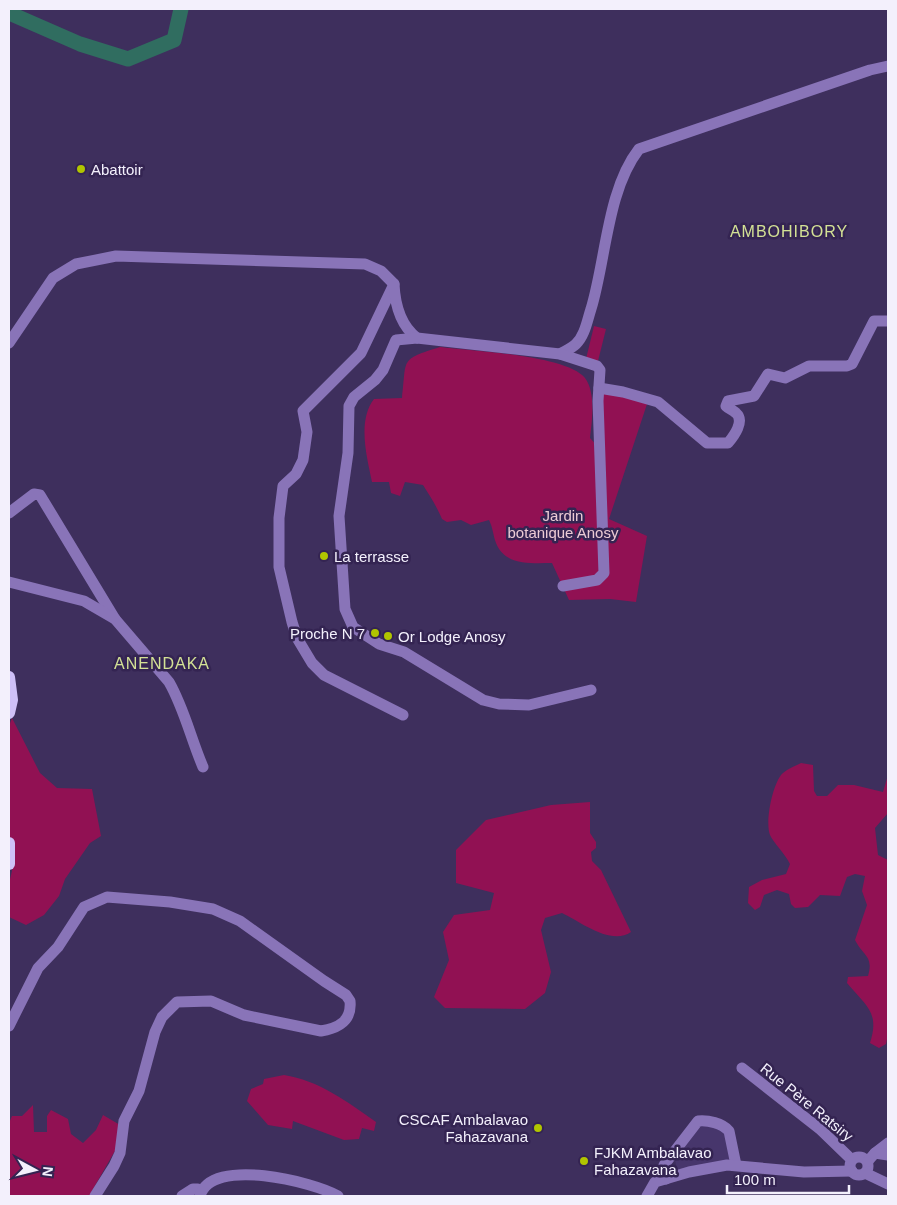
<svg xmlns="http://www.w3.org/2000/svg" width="897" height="1205" font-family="Arial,sans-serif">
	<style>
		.built { fill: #47366c }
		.green { fill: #911153 }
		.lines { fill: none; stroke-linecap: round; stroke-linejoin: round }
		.river { stroke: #306d60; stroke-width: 15 }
		.minor { stroke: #8974b8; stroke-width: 11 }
		.major { stroke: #cfc0f8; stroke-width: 12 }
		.poi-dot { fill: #b1c500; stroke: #342452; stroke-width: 2 }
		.labels { text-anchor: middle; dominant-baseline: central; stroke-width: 5; stroke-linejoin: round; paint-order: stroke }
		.poi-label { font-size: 15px; fill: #f3f0fc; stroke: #342452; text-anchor: start }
		.park-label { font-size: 15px; fill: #eccbd5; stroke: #342452 }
		.street-label { font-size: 15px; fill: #f3f0fc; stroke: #342452 }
		.neighbourhood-label { font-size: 16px; letter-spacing: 1px; fill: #d3e195; stroke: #342452 }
	</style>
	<rect width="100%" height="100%" fill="#3e2f5d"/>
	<polygon class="built" points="707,1123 725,1132 730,1162 678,1173 674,1156 700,1125"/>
	<g class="green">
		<polygon points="594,326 606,329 598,361 586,359"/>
		<path d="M 440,347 C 472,351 566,355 585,378 C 596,392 592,422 590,438 L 600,449 L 602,390 L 647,404 L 609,519 L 647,536 L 636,602 L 610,599 L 569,600 L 552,563 C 531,563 505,566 496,543 C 493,535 493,528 489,520 L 471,525 L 461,520 L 447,522 L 442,519 C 437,507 430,496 423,485 L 405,482 L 400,496 L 391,493 L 389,482 L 372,482 C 367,457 357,421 374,399 L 402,398 C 407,358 399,360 440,347 Z"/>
		<polygon points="12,718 40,773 57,788 92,789 101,836 90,843 65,879 59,896 44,915 26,925 9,917 9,883 12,871 9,833 9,726"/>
		<path d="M 801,763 L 813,765 L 814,791 L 817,796 L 827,796 L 838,785 L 854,785 L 883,792 L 888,775 L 888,813 L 875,828 L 878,855 L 888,860 L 888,1034 L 886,1044 L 879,1048 L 870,1043 C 880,1012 866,1006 847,983 L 848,977 L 868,976 C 874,956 863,956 855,940 L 867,905 L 862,891 L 865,876 L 855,874 L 847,877 L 840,896 L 820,895 L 808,907 L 795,908 L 791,904 L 789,894 L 777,890 L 764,895 L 760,907 L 755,910 L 748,903 L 749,887 L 762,880 L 786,874 L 790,864 C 786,855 773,842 770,835 C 765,822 772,787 781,775 C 785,770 795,766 801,763 Z"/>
		<path d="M 590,802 L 590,833 L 596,842 L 596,848 L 591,852 L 592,861 L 601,870 L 631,932 C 611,946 581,922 562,913 L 545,918 L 541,930 L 551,972 L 545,993 L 525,1009 L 445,1008 L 434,997 L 449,960 L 443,932 L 454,915 L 490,910 L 494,893 L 456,883 L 456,850 L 486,820 L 551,805 Z"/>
		<path d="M 284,1075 C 318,1080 348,1102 376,1122 L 374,1131 L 362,1128 L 359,1139 L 344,1140 L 293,1121 L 292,1129 L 268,1125 L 247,1101 L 251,1089 L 263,1084 L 264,1079 Z"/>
		<polygon points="33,1105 34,1132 47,1132 47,1116 51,1110 68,1119 71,1134 83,1143 96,1130 103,1115 120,1125 116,1149 89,1196 11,1196 9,1194 9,1123 12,1116 22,1116"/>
	</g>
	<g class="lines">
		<polyline class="river" points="9,13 80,44 128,59 174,40 181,9"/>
		<g class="minor">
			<polyline points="394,284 361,353 303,411 307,432 303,460 296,474 283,486 279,518 279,567 292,622 297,638 312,663 324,675 403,715"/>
			<path d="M 9,343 L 53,278 L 76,264 L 116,256 L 365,264 L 381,271 L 394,284 C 395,305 400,325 417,338"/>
			<path d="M 560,354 C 565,351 572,348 576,344 C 585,335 587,321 591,309 C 606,260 607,190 639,149 L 870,70 L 888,66"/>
			<path d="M 599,388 L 623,392 L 658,402 L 707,443 L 728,443 C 734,436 745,421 736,413 C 733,410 729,409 726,406 L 728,401 L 754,396 L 768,374 L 785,378 L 809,366 L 847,366 L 852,364 L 874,321 L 888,321"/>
			<polyline points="9,513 34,494 40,495 115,619"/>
			<path d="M 9,582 L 84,601 L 115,619 L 169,682 C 184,708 191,739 203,767"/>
			<polyline points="563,586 597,580 604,573 598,401 600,370 597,366 560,354 417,338 396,340 383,370 375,380 354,397 349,406 348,453 339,516 345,609 353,627 379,644 404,652 483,700 499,704 529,705 591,690"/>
			<path d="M 9,1026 L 38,968 L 58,947 L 84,907 L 107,897 L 170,902 L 213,909 L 240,921 L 324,981 L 346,995 L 350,1001 C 352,1021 339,1028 321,1031 L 244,1015 L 211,1001 L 177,1002 L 162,1017 L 155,1032 L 139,1091 L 124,1121 L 120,1153 L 114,1166 L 95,1196"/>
			<polyline points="742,1068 821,1130 852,1160"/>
			<polyline points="875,1153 888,1143"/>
			<circle cx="859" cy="1166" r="9"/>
			<polyline points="868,1161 875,1153 888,1155"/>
			<polyline points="865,1173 888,1184"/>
			<path d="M 666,1179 L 664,1165 L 698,1121 C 708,1120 722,1123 729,1131 L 736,1165"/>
			<polyline points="182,1196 193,1189 198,1189 201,1192"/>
			<path d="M 200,1196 C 211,1156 314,1182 338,1196"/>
			<polyline points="647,1196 655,1182 689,1172 727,1165 804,1172 852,1171"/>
		</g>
		<g class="major">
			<polyline points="9,677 12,700 9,713"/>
			<polyline points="9,843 9,864"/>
		</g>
	</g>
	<g class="poi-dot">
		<circle cx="81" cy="169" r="5"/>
		<circle cx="324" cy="556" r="5"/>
		<circle cx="375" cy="633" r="5"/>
		<circle cx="388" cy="636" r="5"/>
		<circle cx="538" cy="1128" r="5"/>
		<circle cx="584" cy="1161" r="5"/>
	</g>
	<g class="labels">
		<g class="poi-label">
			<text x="91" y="169">Abattoir</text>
			<text x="334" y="556">La terrasse</text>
			<text x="365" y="633" text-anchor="end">Proche N 7</text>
			<text x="398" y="636">Or Lodge Anosy</text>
			<text x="528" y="1119" text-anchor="end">CSCAF Ambalavao<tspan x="528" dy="17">Fahazavana</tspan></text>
			<text x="594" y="1152">FJKM Ambalavao<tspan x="594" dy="17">Fahazavana</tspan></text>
		</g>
		<g class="park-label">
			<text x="563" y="515">Jardin<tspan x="563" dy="17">botanique Anosy</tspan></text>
		</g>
		<g class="street-label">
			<text transform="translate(807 1102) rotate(39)">Rue Père Ratsiry</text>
		</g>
		<g class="neighbourhood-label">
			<text x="789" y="231">AMBOHIBORY</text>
			<text x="162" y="663">ANENDAKA</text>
		</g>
	</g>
	<rect width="897" height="1205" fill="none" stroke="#f3f0fc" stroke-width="20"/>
	<g transform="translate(35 1170) rotate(97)" stroke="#342452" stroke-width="4" paint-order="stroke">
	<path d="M0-4L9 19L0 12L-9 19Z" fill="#f3f0fc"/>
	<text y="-8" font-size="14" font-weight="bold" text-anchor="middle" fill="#f3f0fc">N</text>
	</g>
	<path d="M727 1185v8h122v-8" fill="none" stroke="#f3f0fc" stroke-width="2.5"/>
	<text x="734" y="1185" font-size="15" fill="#f3f0fc" stroke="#342452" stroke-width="4" paint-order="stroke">100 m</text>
</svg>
